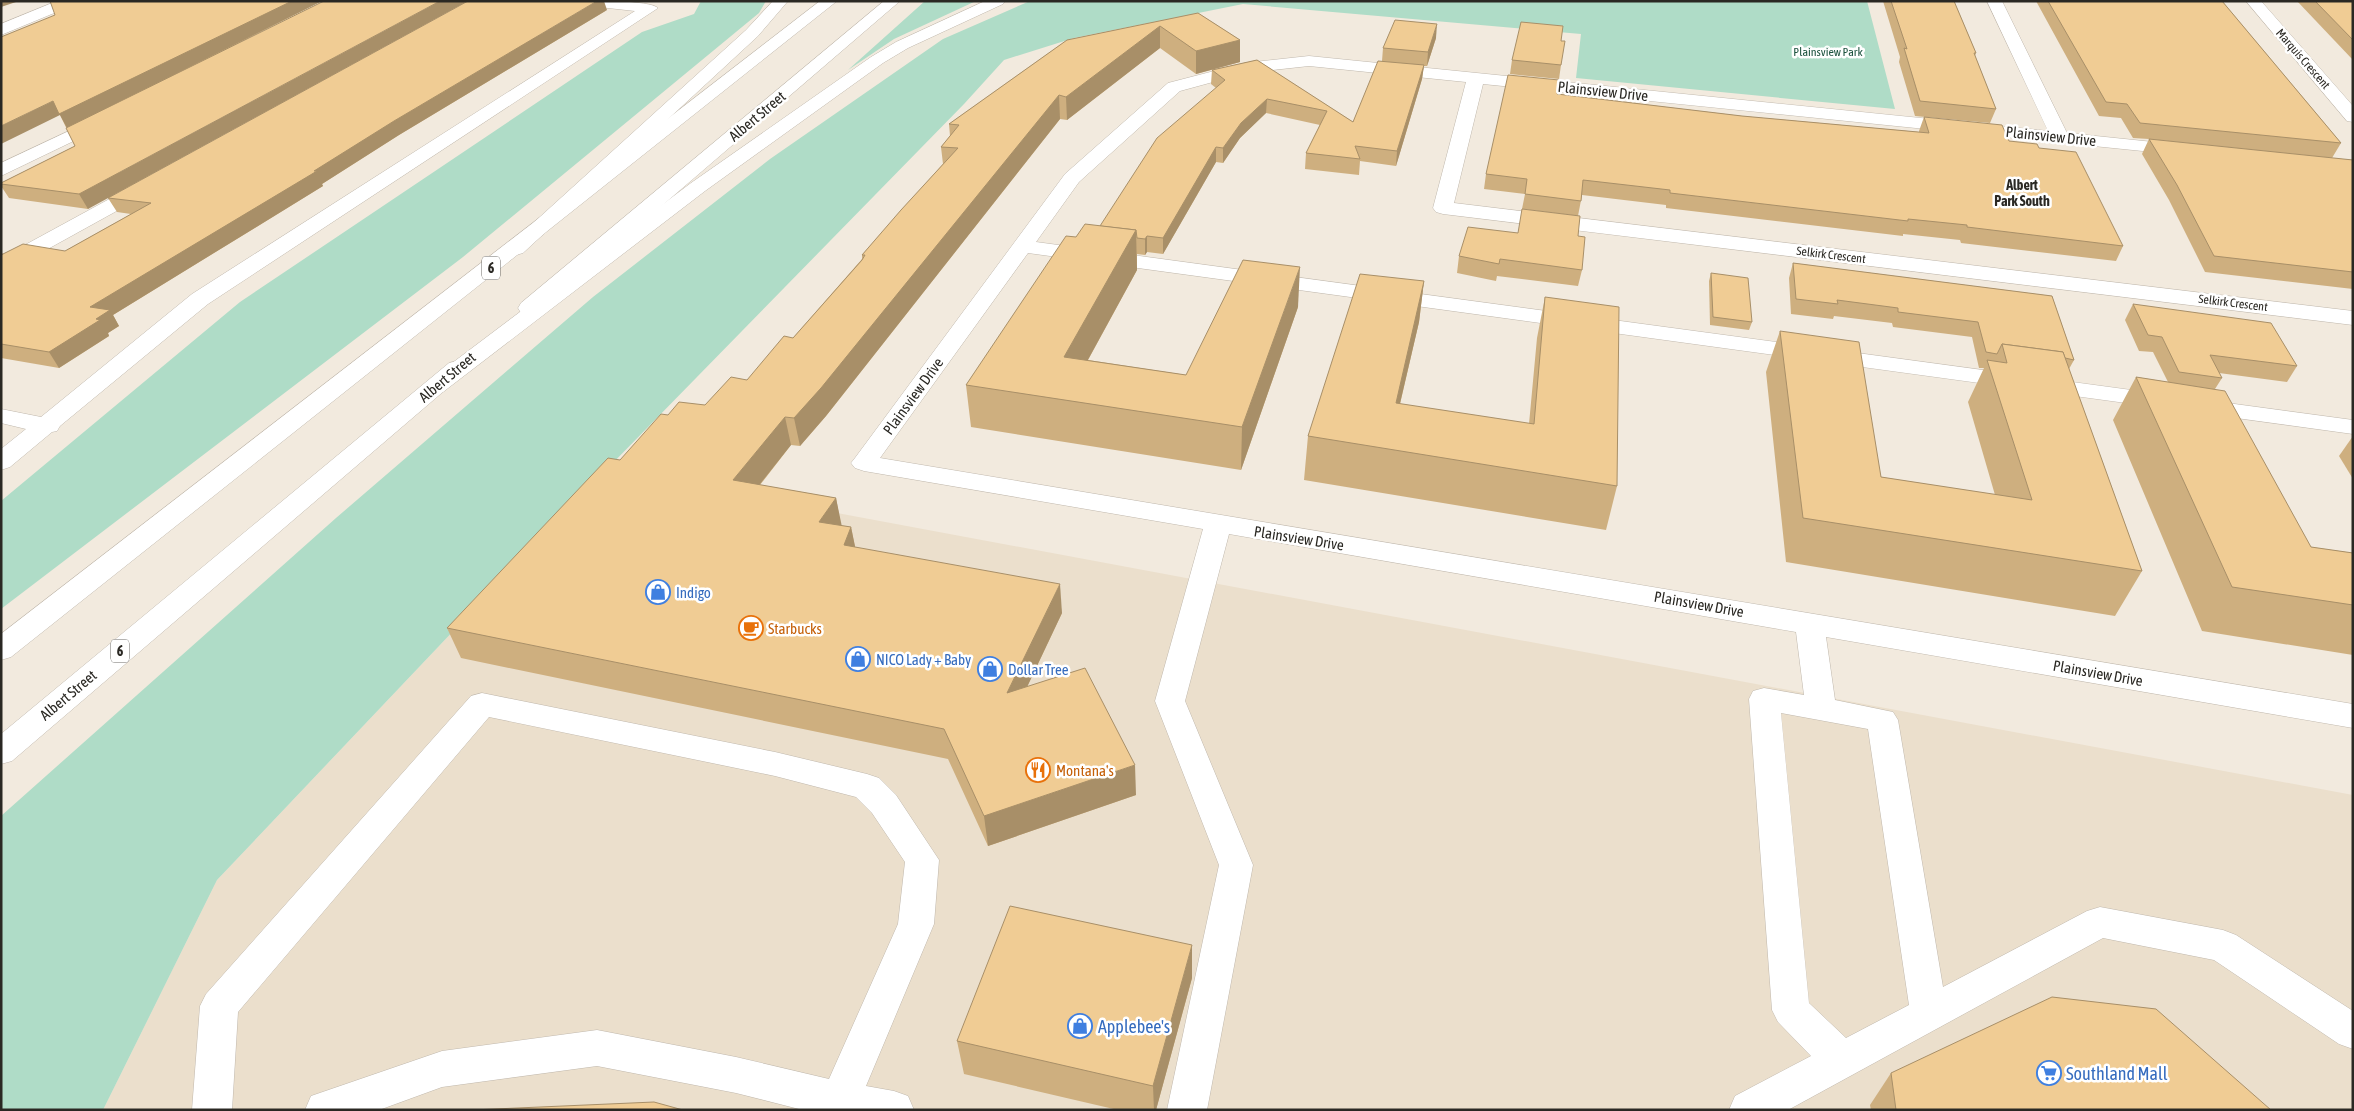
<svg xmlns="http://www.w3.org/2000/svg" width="2354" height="1111" font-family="'Asap Condensed',sans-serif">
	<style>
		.built { fill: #ebdfcc }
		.green { fill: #afdcc7 }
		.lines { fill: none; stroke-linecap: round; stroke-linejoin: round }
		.minor-casing { stroke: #c0b8ad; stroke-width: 1 }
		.major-casing { stroke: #c0b8ad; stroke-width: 1 }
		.highway-casing { stroke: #c0b8ad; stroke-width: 1 }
		.minor { fill: #fff; fill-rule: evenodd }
		.major { fill: #fff; fill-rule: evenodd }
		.highway { fill: #fff; fill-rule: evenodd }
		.wall { fill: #ceaf7f }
		.shaded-wall { fill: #a88f68 }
		.building { fill: #f0cc94; stroke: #a88f68 }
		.labels { text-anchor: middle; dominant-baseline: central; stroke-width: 5; stroke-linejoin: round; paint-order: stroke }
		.far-park-label { font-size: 12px; fill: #1b513d; stroke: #fff }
		.far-street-label { font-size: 12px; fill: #2a2823; stroke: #fff }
		.far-neighbourhood-label { font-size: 14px; font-weight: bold; fill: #2a2823; stroke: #fff }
		.shield { fill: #fff; stroke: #6a6865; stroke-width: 1 }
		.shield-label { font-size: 14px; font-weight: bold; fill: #2a2823 }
		.street-label { font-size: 15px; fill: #2a2823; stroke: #fff }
		.shop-label { font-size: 15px; fill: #366cbe; stroke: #fff; text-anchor: start }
		.food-label { font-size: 15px; fill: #c56008; stroke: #fff; text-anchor: start }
		.near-shop-label { font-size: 18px; fill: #366cbe; stroke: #fff; text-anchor: start }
	</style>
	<rect width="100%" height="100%" fill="#f2eade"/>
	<polygon class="built" points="606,470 2353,795 2353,1110 103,1110 217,880"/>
	<g class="green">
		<polygon points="701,1 766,1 759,13 463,257 1,609 1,501 240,302 642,32 694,14"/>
		<polygon points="925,1 976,1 894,39 848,70"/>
		<polygon points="1030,1 1867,1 1895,109 1576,78 1581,34 1243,4 1074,38 1004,60 964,104 606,470 217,880 103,1110 1,1110 1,816 336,518 593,297 770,159 943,39"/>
	</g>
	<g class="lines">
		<defs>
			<g id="minor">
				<polygon points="57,1 78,1 76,4 1,35 1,24"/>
				<path d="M 574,1 C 589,1 650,0 658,8 L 208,304 L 60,426 L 57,431 L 52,432 L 10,467 L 1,470 L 1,449 L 26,429 L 1,423 L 1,409 L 41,417 L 192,294 L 635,11 L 581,5 Z"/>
				<path d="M 1987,1 L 2002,1 L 2067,133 L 2182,145 L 2188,146 L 2191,150 L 2188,154 L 2182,155 L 1483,84 L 1454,203 L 2353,311 L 2353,325 L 1443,214 L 1436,212 L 1433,208 L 1466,82 L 1309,66 L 1246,73 L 1180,91 L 1079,182 L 1036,242 L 2353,420 L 2353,434 L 1028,253 L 880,458 L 2353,704 L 2353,728 L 1826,637 L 1835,700 L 1893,712 L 1898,720 L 1943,987 L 2087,911 L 2100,907 L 2223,930 L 2236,935 L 2353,1011 L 2353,1049 L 2339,1044 L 2214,960 L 2103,938 L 1788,1110 L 1729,1110 L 1735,1096 L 1811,1056 L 1778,1022 L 1772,1010 L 1749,699 L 1753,691 L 1764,688 L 1804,695 L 1796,632 L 1229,534 L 1185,701 L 1253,865 L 1207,1110 L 1167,1110 L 1219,865 L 1155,701 L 1203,529 L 864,471 L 855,468 L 851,463 L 855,458 L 1065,174 L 1168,83 L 1245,63 L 1309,56 L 2048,131 ZM 1781,713 L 1868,729 L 1909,1005 L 1846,1038 L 1809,1003 Z"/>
				<polygon points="2246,1 2261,1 2353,106 2353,122 2347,121"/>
				<polygon points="103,115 109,116 112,120 109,124 1,176 1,163"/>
				<polygon points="144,182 151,184 154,188 151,192 8,271 1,273 1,258 137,184"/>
				<polygon points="482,693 775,752 867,774 879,778 896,795 939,860 934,924 866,1086 894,1091 908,1096 914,1110 803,1110 736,1093 597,1066 442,1087 379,1110 305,1110 311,1096 442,1051 597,1030 736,1057 829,1079 898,924 905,862 872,813 856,797 775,776 489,717 238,1012 232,1110 192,1110 200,1006 206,994 471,696"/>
			</g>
			<g id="major">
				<polygon points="820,1 837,1 11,657 1,660 1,634"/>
				<polygon points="884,1 900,1 537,313 529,315 521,313 518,308 521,303"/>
				<polygon points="457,361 465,363 469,368 465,373 12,761 1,764 1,734 449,363"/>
			</g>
			<g id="highway">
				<polygon points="773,1 788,1 758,36 523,253 516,255 509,253 506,249 509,245 746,30"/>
				<polygon points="985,1 1005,1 1003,4 908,48 883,63 705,191 443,392 435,394 427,392 423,387 427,382 691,183 871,57 896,42"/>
			</g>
		</defs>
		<use href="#minor" class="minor-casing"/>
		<use href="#major" class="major-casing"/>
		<use href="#highway" class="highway-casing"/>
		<use href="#minor" class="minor"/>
		<use href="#major" class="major"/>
		<use href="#highway" class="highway"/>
	</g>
	<g class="wall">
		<polygon points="322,1 221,52 88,209 9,198 1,186 1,183 75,146 60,115 1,37"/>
		<polygon points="1883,1 1954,1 1976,53 1975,56 1996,109 1990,123 1915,116 1899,62 1900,57"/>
		<polygon points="2036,1 2222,1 2341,143 2332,158 2353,160 2353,289 2205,272 2169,200 2142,154 2149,139 2133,138 2121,118 2099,116"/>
		<polygon points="2297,1 2353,1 2353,60"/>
		<polygon points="607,10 399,135 322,184 323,186 113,315 119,326 108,333 109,336 59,368 1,358 1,252 3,254 65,251 131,214 117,212 108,198"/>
		<polygon points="1198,13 1240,40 1240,62 1196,74 1160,48 1067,120 1060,119 826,416 800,446 791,445 760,485 836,498 841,526 851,527 855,547 1062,613 1027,687 1136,795 988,846 948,759 461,658 447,628 668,415 705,405 747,380 793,338 862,259 862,255 943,164 941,147 950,136 949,124 1067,40"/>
		<polygon points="1436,38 1427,66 1424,66 1422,79 1396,166 1360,161 1359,175 1305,169 1306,153 1320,125 1266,113 1240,138 1223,163 1216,162 1163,254 1147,252 1145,255 1137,254 1137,270 1088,360 1186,375 1298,307 1241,470 971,427 966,385 1076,237 1100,226 1216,88 1211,84 1212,70 1257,60 1353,122 1382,61 1383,48"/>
		<polygon points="1561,41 1561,65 1559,79 1510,74 1512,60"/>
		<polygon points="1557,94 1742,116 1919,132 1919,131 1924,117 2009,141 2039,148 2123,246 2116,261 1961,243 1960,240 1903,234 1903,236 1666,208 1666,205 1582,195 1578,216 1522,209 1525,194 1484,189 1486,174"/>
		<polygon points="1518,233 1578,236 1582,270 1578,286 1497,276 1496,281 1457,273 1459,256"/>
		<polygon points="1793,263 2052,296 2074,360 2069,369 2142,571 2115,616 1786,562 1766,372 1780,331 1881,477 1995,495 1968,402 1984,368 1979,368 1972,337 1893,327 1892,323 1834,316 1833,319 1791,314 1789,278"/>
		<polygon points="1711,273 1752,322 1749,330 1710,325 1709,281"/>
		<polygon points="1424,281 1419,322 1400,404 1529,424 1537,338 1545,297 1617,486 1606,530 1304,480 1308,436"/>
		<polygon points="2133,304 2297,366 2287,382 2219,373 2222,378 2215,389 2311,547 2353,553 2353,655 2202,631 2113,420 2136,377 2168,382 2153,352 2139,351 2125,320"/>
		<polygon points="2353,436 2353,479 2339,456"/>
		<polygon points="1192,978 1156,1110 1118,1110 964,1074 957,1041"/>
		<polygon points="1891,1073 2271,1110 1871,1110 1870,1105"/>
	</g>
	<g class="shaded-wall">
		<polygon points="1,1 19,1 1,7"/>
		<polygon points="292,1 322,1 67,128 60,115 1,144 1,126 53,101"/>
		<polygon points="440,1 468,1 88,209 79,194"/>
		<polygon points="597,1 604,1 607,10 399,135 322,184 323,186 113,315 119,326 108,333 109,336 59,368 49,352 90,307 394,121"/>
		<polygon points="1437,24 1436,38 1427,66 1428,52"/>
		<polygon points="1160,26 1160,48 1067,120 1066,97"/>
		<polygon points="1240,40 1240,62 1196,74 1196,51"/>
		<polygon points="1424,65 1422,79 1396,166 1397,151"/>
		<polygon points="1059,95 1060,119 826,416 800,446 794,418"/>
		<polygon points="1267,99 1266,113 1240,138 1223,163 1223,148 1241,123"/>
		<polygon points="1216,147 1216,162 1163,254 1163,238"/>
		<polygon points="1136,230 1137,270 1067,398 1064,357"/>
		<polygon points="1147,236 1147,252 1145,255 1145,239"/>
		<polygon points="1300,267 1298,307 1241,470 1242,427"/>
		<polygon points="1424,281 1419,322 1390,446 1396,403"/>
		<polygon points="785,417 791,445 740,509 733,480"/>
		<polygon points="836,498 842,527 819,522"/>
		<polygon points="851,527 857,556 844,545"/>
		<polygon points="1060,584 1062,613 1010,723 1007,693"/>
		<polygon points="1135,765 1136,795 988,846 984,816"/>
		<polygon points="1192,945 1192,978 1156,1110 1154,1110 1153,1086"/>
	</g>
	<g class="building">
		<polygon points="50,1 292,1 59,114 53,101 1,126 1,37 55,15"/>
		<polygon points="324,1 440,1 79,194 1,184 1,183 75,146 66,128"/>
		<polygon points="468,1 597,1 394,121 314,171 317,171 90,307 110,310 96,319 100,320 49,352 1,344 1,255 23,244 65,251 151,203 108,198"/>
		<polygon points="1891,1 1954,1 1976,53 1974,53 1996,109 1920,101 1904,48 1907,49"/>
		<polygon points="2048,1 2222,1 2341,143 2140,123 2127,104 2106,102"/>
		<polygon points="2315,1 2353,1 2353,40"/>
		<polygon points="1198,13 1240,40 1196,51 1160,26 1066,97 1059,95 821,388 794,418 785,417 733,480 836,498 819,522 851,527 844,545 1060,584 1007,693 1085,668 1135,765 984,816 944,729 447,628 608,458 620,460 661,414 668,415 679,402 705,405 731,377 747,380 784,336 793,338 862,260 865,255 862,255 901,210 958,148 941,147 959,125 949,124 1067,40"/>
		<polygon points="1395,20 1437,24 1428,52 1383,48"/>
		<polygon points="1521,22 1563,26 1561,41 1565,41 1561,65 1512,60"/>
		<polygon points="1257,60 1353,122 1378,61 1424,65 1397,151 1355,146 1360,159 1306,153 1327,111 1267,99 1241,123 1223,148 1216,147 1163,238 1147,236 1145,239 1137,238 1136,230 1100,226 1157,138 1225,80 1212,70"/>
		<polygon points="1508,75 1559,80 1557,94 1742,116 1929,133 1924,117 2002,125 2009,141 2037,144 2039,148 2076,152 2123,246 1967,227 1967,225 1908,219 1908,221 1670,193 1670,190 1583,180 1581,201 1525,194 1527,179 1486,174"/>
		<polygon points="2149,139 2353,160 2353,272 2214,256 2177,185"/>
		<polygon points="1522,209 1580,216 1578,236 1585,237 1582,270 1500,259 1499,264 1459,256 1468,227 1518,233"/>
		<polygon points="1085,224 1136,230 1064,357 1186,375 1243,260 1300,267 1242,427 966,385 1066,236 1076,237"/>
		<polygon points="1793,263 2052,296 2074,360 2065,358 2063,352 2002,344 1997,354 1986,352 1978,322 1898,312 1898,308 1837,300 1838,304 1796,299"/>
		<polygon points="1711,273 1748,278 1752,322 1713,317"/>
		<polygon points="1360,274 1424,281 1396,403 1534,424 1545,297 1619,307 1617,486 1308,436"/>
		<polygon points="2133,304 2271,323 2297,366 2210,355 2222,378 2179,372 2162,337 2148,335"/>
		<polygon points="1780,331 1859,342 1881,477 2032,500 1987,360 2007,363 2002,344 2063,352 2142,571 1803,518"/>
		<polygon points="2136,377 2225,391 2311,547 2353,553 2353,605 2232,587"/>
		<polygon points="1010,906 1192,945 1153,1086 957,1041"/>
		<polygon points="2052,997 2156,1009 2271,1110 1896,1110 1891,1073"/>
		<polygon points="654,1102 683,1110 472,1110"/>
	</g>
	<defs>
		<symbol id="shop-ring" viewBox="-11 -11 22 22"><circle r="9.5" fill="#fff" stroke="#3f7fe0" stroke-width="1.5"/><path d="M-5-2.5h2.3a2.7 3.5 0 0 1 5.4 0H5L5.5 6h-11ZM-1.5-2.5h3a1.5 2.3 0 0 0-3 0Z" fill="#3f7fe0"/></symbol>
		<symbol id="cafe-ring" viewBox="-11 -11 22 22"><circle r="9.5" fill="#fff" stroke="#e8710a" stroke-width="1.5"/><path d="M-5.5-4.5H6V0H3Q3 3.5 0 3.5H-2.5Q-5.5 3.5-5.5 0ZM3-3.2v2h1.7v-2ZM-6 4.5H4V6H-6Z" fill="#e8710a"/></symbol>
		<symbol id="restaurant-ring" viewBox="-11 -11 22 22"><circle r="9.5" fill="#fff" stroke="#e8710a" stroke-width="1.5"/><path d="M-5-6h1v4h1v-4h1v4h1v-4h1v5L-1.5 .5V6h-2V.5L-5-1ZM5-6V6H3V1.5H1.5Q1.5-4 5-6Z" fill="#e8710a"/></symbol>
		<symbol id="supermarket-ring" viewBox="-11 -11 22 22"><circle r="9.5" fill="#fff" stroke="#3f7fe0" stroke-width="1.5"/><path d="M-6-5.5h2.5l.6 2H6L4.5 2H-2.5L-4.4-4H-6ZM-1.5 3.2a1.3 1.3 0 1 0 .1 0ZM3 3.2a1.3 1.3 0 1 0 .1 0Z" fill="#3f7fe0"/></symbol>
	</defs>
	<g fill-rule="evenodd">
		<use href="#shop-ring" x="644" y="578" width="28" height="28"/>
		<use href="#cafe-ring" x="737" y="614" width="28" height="28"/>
		<use href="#shop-ring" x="844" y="645" width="28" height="28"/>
		<use href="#shop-ring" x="976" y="655" width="28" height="28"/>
		<use href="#restaurant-ring" x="1024" y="756" width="28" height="28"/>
		<use href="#shop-ring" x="1066" y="1012" width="28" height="28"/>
		<use href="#supermarket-ring" x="2035" y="1059" width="28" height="28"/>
	</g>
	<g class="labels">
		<g class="far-park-label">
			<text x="1828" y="52">Plainsview Park</text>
		</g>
		<g class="far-street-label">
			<text transform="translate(2303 59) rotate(49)">Marquis Crescent</text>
			<text transform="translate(1831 255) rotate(7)">Selkirk Crescent</text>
			<text transform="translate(2233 303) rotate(7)">Selkirk Crescent</text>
		</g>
		<g class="far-neighbourhood-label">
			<text x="2022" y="185">Albert<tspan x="2022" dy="16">Park South</tspan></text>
		</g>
		<g class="shield">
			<rect x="482" y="256.5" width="18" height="23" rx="4"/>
			<rect x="111" y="639.5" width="18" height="23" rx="4"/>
		</g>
		<g class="shield-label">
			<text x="491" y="268">6</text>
			<text x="120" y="651">6</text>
		</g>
		<g class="street-label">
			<text transform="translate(1603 91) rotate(6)">Plainsview Drive</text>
			<text transform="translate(757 116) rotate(-40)">Albert Street</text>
			<text transform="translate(2051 136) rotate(6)">Plainsview Drive</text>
			<text transform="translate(447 377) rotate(-40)">Albert Street</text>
			<text transform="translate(913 396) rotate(-54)">Plainsview Drive</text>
			<text transform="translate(1299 538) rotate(9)">Plainsview Drive</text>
			<text transform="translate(1699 604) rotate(10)">Plainsview Drive</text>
			<text transform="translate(2098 673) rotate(10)">Plainsview Drive</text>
			<text transform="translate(68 695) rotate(-40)">Albert Street</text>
		</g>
		<g class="shop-label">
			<text x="676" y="592">Indigo</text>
			<text x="876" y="659">NICO Lady + Baby</text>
			<text x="1008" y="669">Dollar Tree</text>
		</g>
		<g class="food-label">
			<text x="768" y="628">Starbucks</text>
			<text x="1056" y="770">Montana's</text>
		</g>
		<g class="near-shop-label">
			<text x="1098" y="1026">Applebee's</text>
			<text x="2066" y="1073">Southland Mall</text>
		</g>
	</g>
	<rect width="2354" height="1111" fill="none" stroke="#2a2823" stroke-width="5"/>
</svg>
